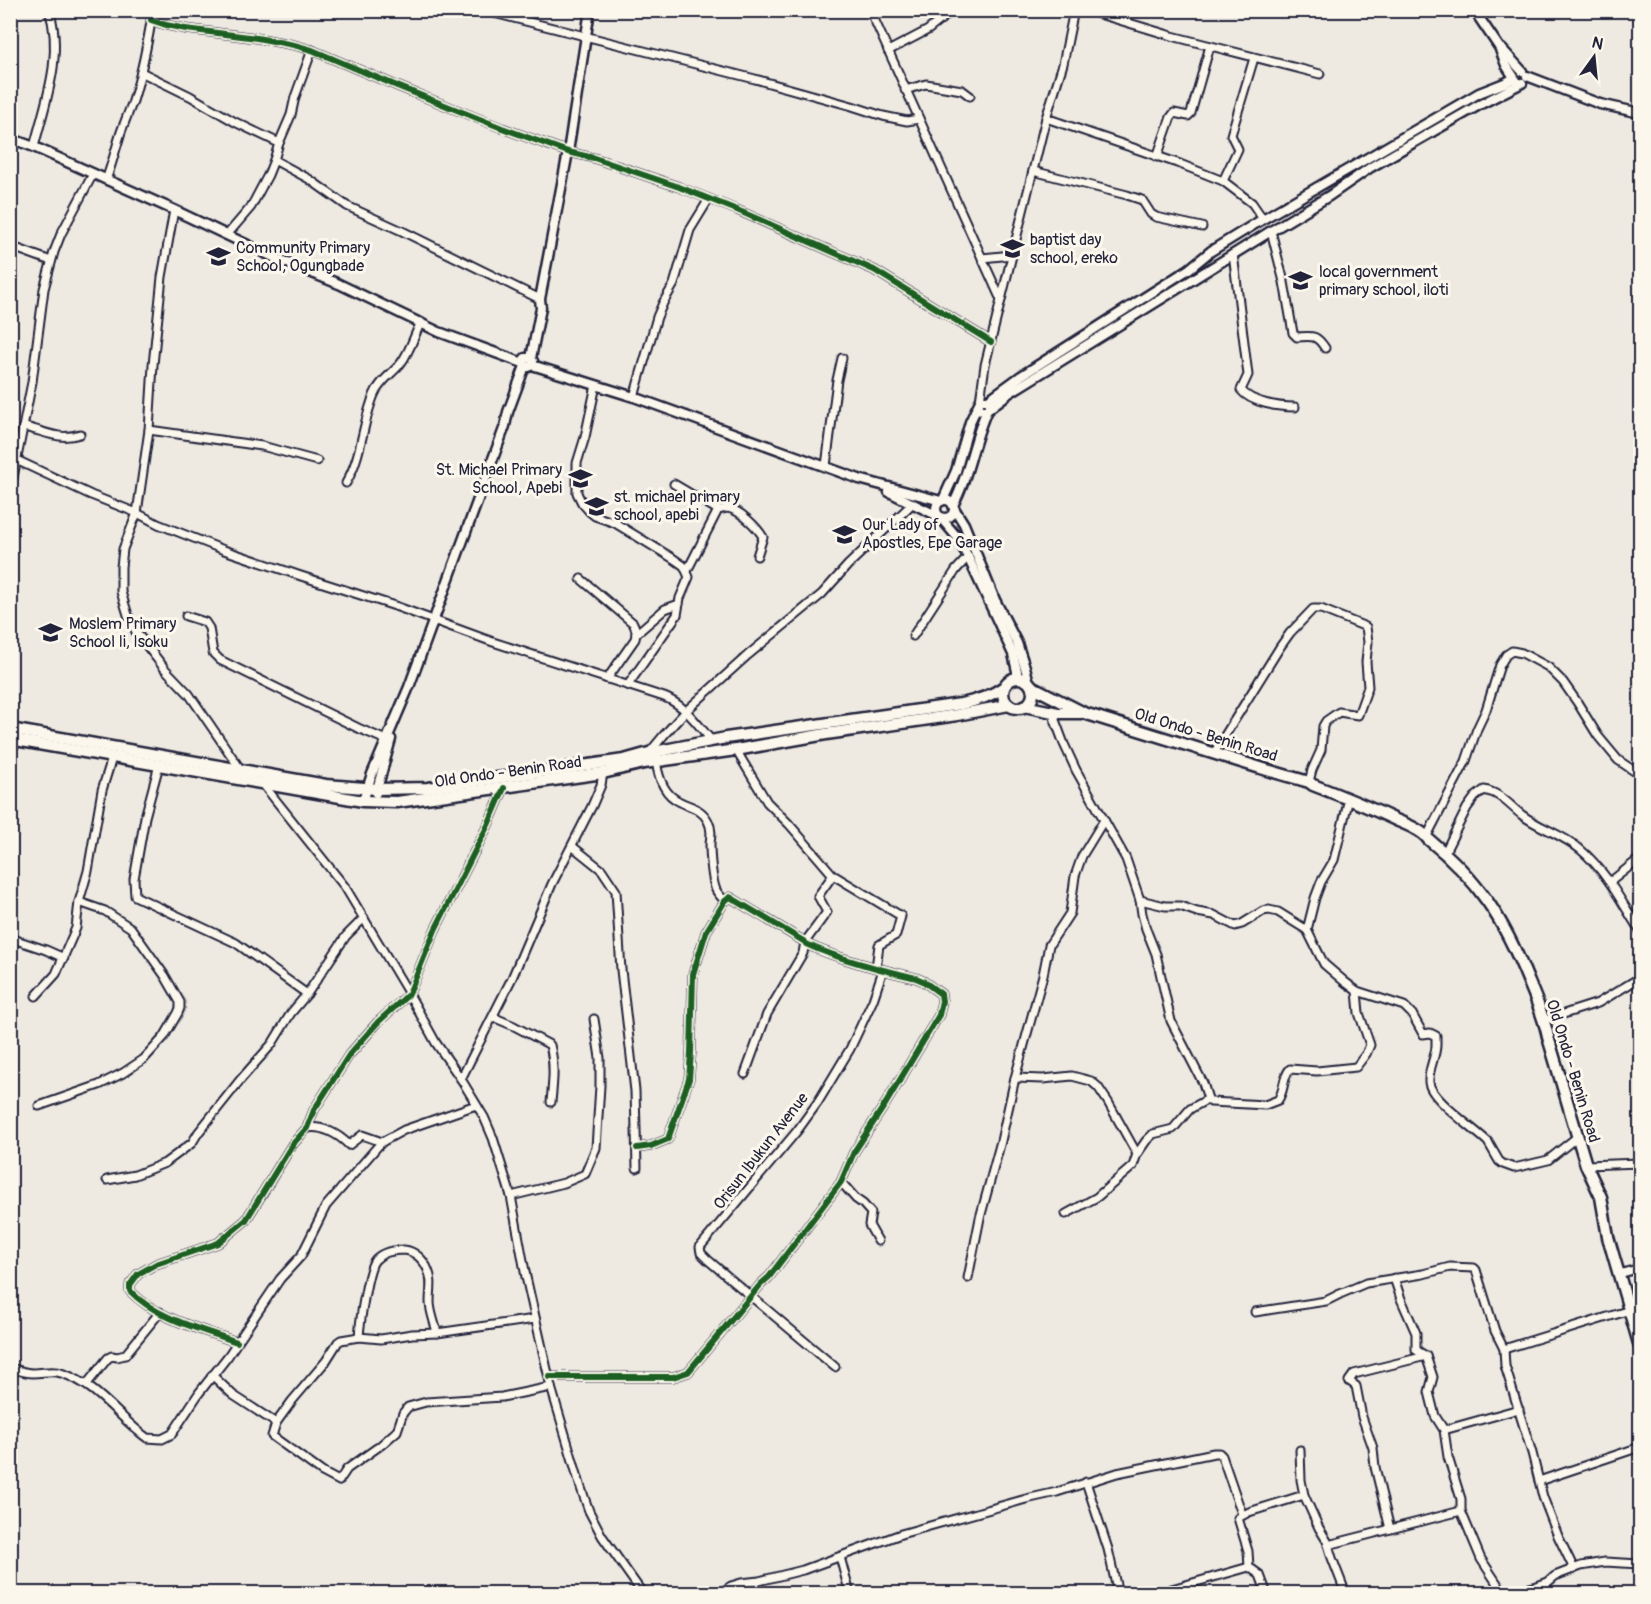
<svg xmlns="http://www.w3.org/2000/svg" width="1651" height="1604" font-family="Pangolin,sans-serif">
	<style>
		.lines { fill: none; stroke-linecap: round; stroke-linejoin: round }
		.minor-casing { stroke: #22223b; stroke-width: 11 }
		.tertiary-casing { stroke: #22223b; stroke-width: 13 }
		.primary-casing { stroke: #22223b; stroke-width: 15 }
		.minor { stroke: #fbf7ec; stroke-width: 7 }
		.tertiary { stroke: #fbf7ec; stroke-width: 8 }
		.primary { stroke: #fbf7ec; stroke-width: 10 }
		.cycleway-casing { stroke: #fbf7ec; stroke-width: 10 }
		.cycleway { stroke: #1b5e20; stroke-width: 6 }
		.labels { text-anchor: middle; dominant-baseline: central; stroke-width: 6; stroke-linejoin: round; paint-order: stroke }
		.poi-label { font-size: 16px; fill: #22223b; stroke: #fbf7ec; text-anchor: start }
		.street-label { font-size: 16px; fill: #22223b; stroke: #fbf7ec }
	</style>
	<rect width="100%" height="100%" fill="#eeeae2"/>
	<filter id="ink" filterUnits="userSpaceOnUse"><feTurbulence type="fractalNoise" baseFrequency=".0167" numOctaves="2"/><feDisplacementMap in="SourceGraphic" scale="12" xChannelSelector="R" yChannelSelector="G"/><feConvolveMatrix kernelMatrix="1 2 1 2 8 2 1 2 1" color-interpolation-filters="sRGB"/></filter>
	<g filter="url(#ink)">
		<g class="lines">
			<defs>
				<g id="minor">
					<polyline points="482,10 755,79 852,106 883,116 907,121 919,119"/>
					<polyline points="870,10 1001,300"/>
					<polyline points="1086,10 1172,36 1320,74"/>
					<polyline points="151,20 166,25 186,29 257,38 294,45 312,50 397,86 502,128 568,152 594,158 679,187 737,210 874,270 991,342"/>
					<polyline points="888,51 928,30 953,10"/>
					<polyline points="141,72 190,96 235,122 279,143"/>
					<polyline points="905,90 926,84 962,90 970,96"/>
					<polyline points="1046,118 1180,164 1223,181 1252,203 1263,219"/>
					<path d="M 34,147 C 45,103 64,55 49,10"/>
					<polyline points="1157,157 1171,117 1174,113 1188,116 1191,113 1210,46"/>
					<polyline points="274,160 309,179 347,206 402,231 540,299"/>
					<polyline points="1033,171 1127,195 1142,200 1151,214 1156,217 1202,227"/>
					<path d="M 106,180 C 112,164 116,148 121,132 C 125,121 129,111 133,101 C 142,72 148,41 153,10"/>
					<polyline points="1223,181 1238,149 1231,135 1254,58"/>
					<polyline points="174,210 162,277 153,365 149,430 137,513 123,549 121,567 121,592 128,615 136,632 165,669 189,694 241,770"/>
					<path d="M 1271,231 L 1284,282 L 1293,333 L 1297,337 C 1312,336 1316,334 1325,348"/>
					<polyline points="227,235 251,207 268,175 274,160 279,143 291,115 295,97 312,50"/>
					<polyline points="10,246 51,261"/>
					<path d="M 1233,254 L 1248,375 L 1241,390 C 1251,403 1279,407 1295,407"/>
					<polyline points="982,258 1012,255"/>
					<polyline points="596,385 585,437 577,463 577,493 582,503 589,511 595,516 615,523 674,559 684,566 689,577 680,598 677,615 628,685"/>
					<polyline points="634,397 657,317 663,303 674,284 690,230 709,199"/>
					<polyline points="980,401 985,365 1046,118 1063,64 1074,10"/>
					<path d="M 24,427 C 45,431 58,441 80,434"/>
					<polyline points="149,430 262,446 317,461"/>
					<path d="M 10,457 L 91,495 L 137,513 L 158,524 L 224,550 L 301,576 L 395,606 L 493,642 L 664,697 C 685,705 698,725 712,741"/>
					<polyline points="826,466 837,380 842,358"/>
					<path d="M 346,483 C 362,456 362,424 374,395 C 379,382 392,374 401,363 C 410,351 414,336 421,322"/>
					<polyline points="674,484 718,510"/>
					<polyline points="10,493 32,382 44,289 54,252 61,234 93,174"/>
					<path d="M 687,571 L 718,510 C 721,510 725,508 728,508 C 740,510 757,527 763,537 L 757,556"/>
					<path d="M 581,579 L 633,623 C 636,629 637,632 635,639 L 607,679"/>
					<polyline points="186,616 205,622 209,628 213,653 220,660 358,728 386,740"/>
					<polyline points="636,634 665,609 679,604"/>
					<polyline points="913,636 956,570 968,557"/>
					<polyline points="1052,712 1064,744 1076,770 1126,859 1140,900 1142,914 1146,929 1156,954 1171,1021 1203,1083 1208,1099"/>
					<polyline points="736,750 767,802 789,824 833,875 901,916 896,935 879,945 876,968"/>
					<polyline points="649,753 664,735 686,711 748,655 822,594 848,565 913,503"/>
					<polyline points="1214,753 1280,647 1290,633 1313,609 1321,609 1366,627 1368,642 1366,662 1368,687 1358,715 1339,712 1326,721 1323,726 1321,750 1312,770 1309,782"/>
					<path d="M 656,758 C 657,772 662,791 675,799 C 687,807 700,806 708,821 C 712,829 711,836 710,844 C 710,855 712,881 716,890 C 718,894 722,898 725,901"/>
					<polyline points="159,765 145,817 134,879 135,896 236,943 307,994"/>
					<polyline points="262,783 345,887 409,994 436,1043 461,1079 484,1117 493,1138 511,1196 526,1277 551,1387 581,1488 589,1511 602,1536 643,1594"/>
					<polyline points="1427,836 1466,761 1477,729 1486,710 1500,665 1506,655 1512,651 1522,653 1548,667 1563,682 1577,702 1598,736 1618,760 1640,775"/>
					<polyline points="572,846 602,870 616,891 621,970 635,1091 637,1168"/>
					<path d="M 1445,852 L 1467,808 L 1475,797 L 1484,790 C 1501,793 1510,806 1522,815 C 1541,829 1564,835 1581,850 C 1607,872 1622,903 1640,931"/>
					<polyline points="1610,882 1639,859 1640,860"/>
					<path d="M 1140,900 L 1165,906 L 1180,906 L 1197,912 L 1214,915 L 1235,926 L 1242,924 L 1263,911 L 1269,910 L 1278,912 L 1307,930 L 1324,964 L 1345,982 L 1357,991 L 1404,1006 L 1412,1014 L 1423,1034 L 1430,1033 L 1436,1036 C 1436,1039 1436,1042 1436,1045 C 1436,1057 1428,1069 1429,1082 C 1430,1099 1475,1129 1488,1142 L 1499,1161 L 1503,1164 L 1514,1168 L 1548,1160 L 1577,1137"/>
					<polyline points="1307,930 1315,898 1321,882 1334,860 1349,798"/>
					<polyline points="10,938 46,950 64,958"/>
					<polyline points="36,996 56,974 76,928 79,902 88,871 102,790 112,758"/>
					<path d="M 493,1017 L 514,1026 L 550,1045 C 555,1065 553,1082 551,1102"/>
					<polyline points="1545,1020 1598,1003 1636,980 1640,975"/>
					<polyline points="745,1074 767,1014 803,953 805,942 827,912 818,896 833,875"/>
					<polyline points="1015,1078 1043,1079 1072,1076 1091,1081 1098,1087 1108,1102 1137,1154"/>
					<polyline points="461,1079 512,978 552,884 592,806 601,785 603,773"/>
					<polyline points="39,1106 99,1085 123,1073 144,1059 164,1037 178,1013 180,1008 180,1002 165,976 131,928 105,911 79,902"/>
					<path d="M 307,1128 C 322,1125 338,1134 349,1145 L 362,1135 L 382,1142"/>
					<polyline points="1586,1165 1640,1163"/>
					<polyline points="107,1180 135,1175 165,1163 192,1143 198,1133 241,1079 272,1044 291,1013 307,994 346,936 364,918"/>
					<polyline points="841,1182 856,1199 863,1204 871,1213 869,1225 878,1241"/>
					<polyline points="511,1196 564,1183 585,1174 596,1148 600,1086 600,1058 594,1019"/>
					<path d="M 1066,1214 L 1097,1197 L 1133,1166 L 1137,1154 L 1146,1141 L 1153,1134 L 1173,1129 L 1190,1109 L 1208,1099 L 1211,1102 L 1265,1105 L 1278,1100 C 1285,1090 1282,1078 1290,1069 L 1317,1071 L 1356,1067 L 1366,1054 L 1370,1045 L 1359,1013 L 1357,991"/>
					<polyline points="1619,1274 1640,1268"/>
					<polyline points="968,1278 980,1218 1001,1141 1015,1078 1043,975 1049,945 1070,913 1075,876 1082,856 1104,820"/>
					<polyline points="1394,1278 1401,1299 1416,1333 1416,1350 1426,1356 1433,1377 1429,1392 1435,1416 1444,1430 1448,1457 1461,1499 1461,1511 1481,1559 1504,1594"/>
					<polyline points="1255,1312 1326,1301 1340,1294 1366,1283 1423,1274 1450,1267 1474,1268 1476,1270 1481,1286 1495,1331 1504,1349 1505,1366 1532,1453 1543,1497 1558,1536 1574,1569"/>
					<path d="M 359,1337 C 360,1323 367,1269 375,1260 C 382,1252 394,1250 404,1250 C 415,1251 424,1260 428,1270 C 433,1281 430,1290 430,1302 C 430,1312 435,1323 437,1333"/>
					<path d="M 237,1342 C 201,1329 157,1319 130,1291 L 130,1285 L 138,1274 L 156,1264 L 218,1243 L 246,1220 L 292,1145 L 307,1128 L 314,1110 L 349,1055 L 378,1022 L 409,994 L 435,930 L 488,825 L 504,788"/>
					<polyline points="1504,1349 1630,1310"/>
					<polyline points="835,1367 708,1260 701,1253 700,1247 797,1131 818,1102 850,1049 873,1000 883,970"/>
					<path d="M 10,1368 C 18,1370 25,1373 33,1373 C 43,1373 53,1370 61,1373 C 97,1384 118,1417 147,1438 L 162,1439 L 172,1434 L 199,1393 L 228,1356 L 280,1279 L 301,1256 L 326,1206 L 378,1146 L 382,1142 L 404,1130 L 476,1105"/>
					<polyline points="212,1375 233,1395 276,1423 272,1436 322,1472 339,1481 347,1469 381,1445 397,1431 403,1413 408,1407 426,1402 502,1397 551,1387"/>
					<path d="M 549,1377 L 673,1377 L 688,1372 L 761,1284 L 769,1277 L 841,1182 L 854,1152 L 886,1103 L 939,1015 L 942,1001 L 941,994 L 923,981 L 916,978 C 879,969 841,960 806,944 L 805,942 L 730,897 L 725,901 L 706,932 L 693,974 L 691,1053 L 689,1079 L 668,1139 L 651,1146 L 637,1148"/>
					<polyline points="86,1385 108,1358 112,1356 117,1357 125,1355 160,1312"/>
					<polyline points="276,1423 292,1401 326,1361 338,1342 341,1340 359,1337 381,1339 412,1334 437,1333 535,1319"/>
					<polyline points="1444,1430 1519,1409"/>
					<polyline points="1300,1450 1301,1480 1304,1495 1319,1528 1327,1541 1332,1558 1346,1594"/>
					<polyline points="1539,1481 1640,1447"/>
					<polyline points="1086,1482 1108,1549 1118,1594"/>
					<polyline points="1390,1529 1375,1467 1373,1448 1362,1417 1356,1386 1349,1381 1354,1374 1426,1356"/>
					<polyline points="1328,1545 1461,1511"/>
					<polyline points="840,1557 850,1594"/>
					<polyline points="716,1594 725,1590 731,1586 741,1583 759,1581 803,1570 901,1534 1026,1499 1057,1492 1117,1473 1214,1453 1219,1453 1222,1456 1242,1514"/>
					<polyline points="1154,1594 1249,1567"/>
					<polyline points="1267,1594 1260,1575 1249,1567 1248,1551 1238,1518 1249,1512 1304,1495"/>
					<polyline points="1508,1594 1537,1586 1548,1582 1555,1576 1581,1566 1605,1562 1640,1564"/>
				</g>
				<g id="tertiary">
					<polyline points="1474,10 1499,47 1506,65 1517,82"/>
					<polyline points="1502,49 1522,71"/>
					<polyline points="1527,76 1600,104 1640,113"/>
					<polyline points="10,138 34,147 174,210 273,257 339,284 439,332 523,363"/>
					<polyline points="531,358 541,308 540,299 568,152 590,10"/>
					<polyline points="532,365 634,397 859,479 941,501"/>
					<polyline points="988,400 1021,376 1189,269 1211,251 1263,219 1479,93 1507,82 1514,78"/>
					<path d="M 990,407 L 990,403 L 987,400 L 981,400 C 978,403 978,407 981,410 L 987,410 L 1009,393 L 1271,231 L 1329,196 L 1371,167 L 1479,105 L 1522,83"/>
					<polyline points="889,492 938,516"/>
					<circle cx="945" cy="509" r="9"/>
					<polyline points="943,500 956,471 970,422 978,405"/>
					<path d="M 953,505 C 969,476 973,441 987,410"/>
					<polyline points="954,508 964,524 995,600 1017,643 1025,667 1029,683"/>
					<polyline points="940,517 957,537 968,557 1013,654 1017,671 1017,678"/>
					<polyline points="376,793 391,739"/>
					<polyline points="363,801 372,774 409,687 505,426 508,412 525,366 523,361 525,358 531,358 533,361 532,365 529,367 525,366"/>
				</g>
				<g id="primary">
					<circle cx="1018" cy="693" r="15"/>
					<path d="M 1031,686 L 1084,713 L 1267,770 L 1309,782 L 1313,785 C 1342,796 1369,807 1396,820 C 1407,825 1422,830 1428,839 C 1479,880 1504,920 1528,980 C 1536,999 1544,1017 1548,1037 L 1586,1165 L 1601,1197 L 1608,1237 L 1640,1347"/>
					<polyline points="1024,706 1058,713 1081,713"/>
					<path d="M 10,729 L 326,785 L 377,789 L 428,788 L 624,760 L 649,753 L 726,738 L 961,704 C 977,701 991,696 1004,687"/>
					<polyline points="10,739 363,801 397,802 603,773 644,763 736,750 826,734 957,715 1009,705"/>
				</g>
			</defs>
			<use href="#minor" class="minor-casing"/>
			<use href="#tertiary" class="tertiary-casing"/>
			<use href="#primary" class="primary-casing"/>
			<use href="#minor" class="minor"/>
			<use href="#tertiary" class="tertiary"/>
			<use href="#primary" class="primary"/>
			<defs>
				<g id="cycleway">
					<polyline points="151,20 166,25 186,29 257,38 294,45 312,50 397,86 502,128 568,152 594,158 679,187 737,210 874,270 991,342"/>
					<path d="M 237,1342 C 201,1329 157,1319 130,1291 L 130,1285 L 138,1274 L 156,1264 L 218,1243 L 246,1220 L 292,1145 L 307,1128 L 314,1110 L 349,1055 L 378,1022 L 409,994 L 435,930 L 488,825 L 504,788"/>
					<path d="M 549,1377 L 673,1377 L 688,1372 L 761,1284 L 769,1277 L 841,1182 L 854,1152 L 886,1103 L 939,1015 L 942,1001 L 941,994 L 923,981 L 916,978 C 879,969 841,960 806,944 L 805,942 L 730,897 L 725,901 L 706,932 L 693,974 L 691,1053 L 689,1079 L 668,1139 L 651,1146 L 637,1148"/>
				</g>
			</defs>
			<use href="#cycleway" class="cycleway-casing"/>
			<use href="#cycleway" class="cycleway"/>
		</g>
	</g>
	<defs>
		<symbol id="school-bare" viewBox="-9 -9 18 18"><path d="M0-5L7-2L0 1L-7-2ZM-4 1L0 2.5L4 1V4Q0 6-4 4Z" fill="#22223b" stroke="#fbf7ec" stroke-width="2.5" paint-order="stroke"/></symbol>
	</defs>
	<g fill-rule="evenodd">
		<use href="#school-bare" x="996" y="232" width="33" height="33"/>
		<use href="#school-bare" x="202" y="240" width="33" height="33"/>
		<use href="#school-bare" x="1284" y="264" width="33" height="33"/>
		<use href="#school-bare" x="564" y="462" width="33" height="33"/>
		<use href="#school-bare" x="580" y="490" width="33" height="33"/>
		<use href="#school-bare" x="828" y="518" width="33" height="33"/>
		<use href="#school-bare" x="34" y="616" width="33" height="33"/>
	</g>
	<g class="labels">
		<g class="poi-label">
			<text x="1030" y="240">baptist day<tspan x="1030" dy="18">school, ereko</tspan></text>
			<text x="236" y="248">Community Primary<tspan x="236" dy="18">School, Ogungbade</tspan></text>
			<text x="1319" y="272">local government<tspan x="1319" dy="18">primary school, iloti</tspan></text>
			<text x="562" y="470" text-anchor="end">St. Michael Primary<tspan x="562" dy="18">School, Apebi</tspan></text>
			<text x="614" y="497">st. michael primary<tspan x="614" dy="18">school, apebi</tspan></text>
			<text x="862" y="525">Our Lady of<tspan x="862" dy="18">Apostles, Epe Garage</tspan></text>
			<text x="69" y="624">Moslem Primary<tspan x="69" dy="18">School Ii, Isoku</tspan></text>
		</g>
		<g class="street-label">
			<text transform="translate(1206 735) rotate(17)">Old Ondo - Benin Road</text>
			<text transform="translate(508 772) rotate(-8)">Old Ondo - Benin Road</text>
			<text transform="translate(1573 1071) rotate(73)">Old Ondo - Benin Road</text>
			<text transform="translate(761 1151) rotate(-52)">Orisun Ibukun Avenue</text>
		</g>
	</g>
	<rect width="1651" height="1604" fill="none" stroke="#fbf7ec" stroke-width="36"/>
	<rect x="18" y="18" width="1615" height="1568" fill="none" stroke="#22223b" stroke-width="2" filter="url(#ink)"/>
	<g transform="translate(1594 57) rotate(15)" stroke="#fbf7ec" stroke-width="4.5" paint-order="stroke">
	<path d="M0-4.5L10 22L0 15L-10 22Z" fill="#22223b"/>
	<text y="-9" font-size="16" font-weight="bold" text-anchor="middle" fill="#22223b">N</text>
	</g>
</svg>
